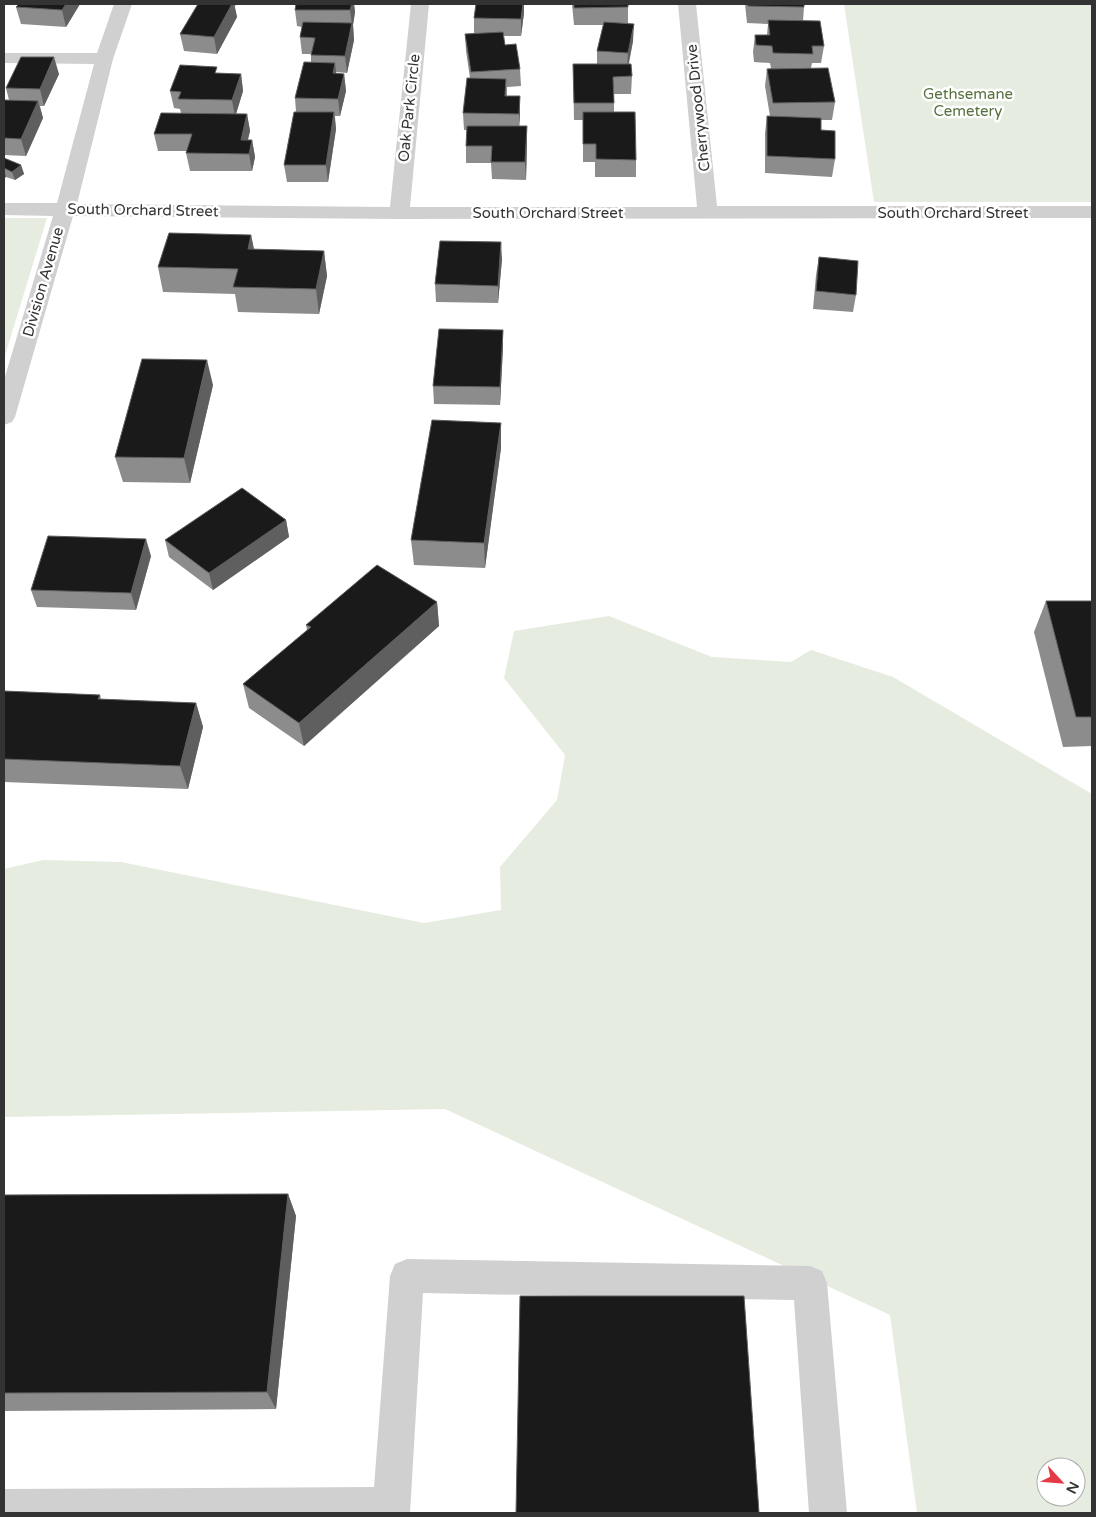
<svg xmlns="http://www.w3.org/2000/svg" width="1096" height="1517" font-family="'Varela Round',sans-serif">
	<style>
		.green { fill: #e6ecdf; fill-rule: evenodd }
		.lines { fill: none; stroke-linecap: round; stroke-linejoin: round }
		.minor { fill: #d0d0d0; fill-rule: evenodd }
		.wall { fill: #8c8c8c }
		.shaded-wall { fill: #5f5f5f }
		.building { fill: #1a1a1a; stroke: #5f5f5f }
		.labels { text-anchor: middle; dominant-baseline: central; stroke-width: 5; stroke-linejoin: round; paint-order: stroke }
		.far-park-label { font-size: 15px; fill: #56703f; stroke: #fff }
		.far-street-label { font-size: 15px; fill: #333; stroke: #fff }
	</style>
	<rect width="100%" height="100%" fill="#fff"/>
	<g class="green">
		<polygon points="844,4 1092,4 1092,202 874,202"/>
		<polygon points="4,218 47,218 4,359"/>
		<path d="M 609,616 L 712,657 L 791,662 L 811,650 L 893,677 L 1092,794 L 1092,1513 L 917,1513 L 890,1315 L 445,1109 L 4,1117 L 4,869 L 43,860 L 121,862 L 424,923 L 501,910 L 500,867 L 557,800 L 565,755 L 504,678 L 514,631 ZM 1046,1467 L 1076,1467 L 1076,1497 L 1046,1497 Z"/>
	</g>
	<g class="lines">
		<g class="minor">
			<polygon points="114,4 132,4 113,59 77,204 390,207 411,4 429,4 410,207 697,207 678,4 696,4 717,206 1092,206 1092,218 399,219 73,216 15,417 12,422 4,425 4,380 53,216 4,215 4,203 57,203 94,64 4,63 4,53 97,53"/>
			<polygon points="407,1259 810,1266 822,1271 827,1283 847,1513 809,1513 794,1300 423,1293 410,1513 4,1513 4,1489 374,1487 390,1276 395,1264"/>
		</g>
	</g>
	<g class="wall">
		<polygon points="80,4 66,27 21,24 16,7"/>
		<polygon points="198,4 236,4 235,7 237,17 217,54 184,51 180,34"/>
		<polygon points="296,4 354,4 355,12 353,25 354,40 347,73 336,72 336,73 344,74 346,91 340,116 335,116 336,129 328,182 287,182 284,165 296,112 295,98 311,62 311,54 302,54 300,37 302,27 297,26 295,10"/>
		<polygon points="572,4 628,4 628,24 633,41 629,64 632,76 631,94 614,94 614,112 636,160 636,177 595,177 595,162 583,162 583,120 574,120 573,64 597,64 597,51 604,25 574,25"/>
		<polygon points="745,4 804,4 804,7 803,21 824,46 821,63 812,63 811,68 835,102 832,120 821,120 821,130 835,159 832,177 765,173 765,133 767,116 770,116 765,86 767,69 771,68 770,63 754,62 753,52 755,35 767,35 768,24 747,23"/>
		<polygon points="524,13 521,36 503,36 505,45 520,69 521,86 507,87 507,96 520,96 520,113 519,126 527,143 526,180 492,179 491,163 466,163 466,146 467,130 464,130 463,113 470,78 466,51 465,34 474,34 474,18"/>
		<polygon points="218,73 241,74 243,91 236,114 247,114 250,131 248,140 252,140 255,157 252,171 190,171 186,153 187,151 158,151 154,134 181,113 180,109 174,108 170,91"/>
		<polygon points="59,74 44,106 40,106 43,118 26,156 4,155 4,100 9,100 6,88"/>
		<polygon points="4,158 21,165 24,174 15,180 6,177 4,178"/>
		<polygon points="251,235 254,249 324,251 327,276 319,314 238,312 235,294 163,292 158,267"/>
		<polygon points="819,257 856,295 853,312 813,309 816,275"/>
		<polygon points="502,259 498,303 436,302 435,284"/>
		<polygon points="503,330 503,347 500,405 434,404 433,386"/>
		<polygon points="213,385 190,483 123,482 115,457"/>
		<polygon points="501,448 485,568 414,565 411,540"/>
		<polygon points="286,520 289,537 213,590 169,557 165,540"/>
		<polygon points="151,556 136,610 37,607 31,590"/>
		<polygon points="1046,601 1092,601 1092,746 1063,747 1034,632"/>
		<polygon points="437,602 439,626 304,746 249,708 243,684 307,630 306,625"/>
		<polygon points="4,691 100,695 101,699 196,703 203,727 188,789 4,782"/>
		<polygon points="288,1194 296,1216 276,1409 4,1411 4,1195"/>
	</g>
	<g class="shaded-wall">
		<polygon points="66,4 80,4 66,27 62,10"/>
		<polygon points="232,4 234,4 237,17 217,54 214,37"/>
		<polygon points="352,4 354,4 355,12 353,25 354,40 347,73 345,56 352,25 350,10"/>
		<polygon points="523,4 524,4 524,13 521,36 521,19"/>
		<polygon points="634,24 633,41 627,70 628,53"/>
		<polygon points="54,57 59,74 44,106 40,89"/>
		<polygon points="335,63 337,80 333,73"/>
		<polygon points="241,74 243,91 235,117 232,100"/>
		<polygon points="344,74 346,91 340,116 338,99"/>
		<polygon points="520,96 520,113 519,131 519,114"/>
		<polygon points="38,101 43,118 26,156 21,139"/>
		<polygon points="334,112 336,129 328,182 326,165"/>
		<polygon points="247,114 250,131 244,154 241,140"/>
		<polygon points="527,126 527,143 526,180 525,162"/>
		<polygon points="252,140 255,157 252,171 249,154"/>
		<polygon points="21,165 24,174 15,180 12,172"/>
		<polygon points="4,168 6,177 4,178"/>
		<polygon points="251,235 256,260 248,249"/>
		<polygon points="501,242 502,259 498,303 498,286"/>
		<polygon points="324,251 327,276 319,314 316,289"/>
		<polygon points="503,330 503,347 500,405 500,387"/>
		<polygon points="207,360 213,385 190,483 184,458"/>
		<polygon points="501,423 501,448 485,568 484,543"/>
		<polygon points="286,520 289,537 213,590 209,573"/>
		<polygon points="146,539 151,556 136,610 131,593"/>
		<polygon points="437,602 439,626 304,746 299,723"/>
		<polygon points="196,703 203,727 188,789 180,766"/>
		<polygon points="288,1194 296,1216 276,1409 267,1392"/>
	</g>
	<g class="building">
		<polygon points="19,4 66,4 62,10 16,7"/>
		<polygon points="198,4 232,4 214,37 180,34"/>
		<polygon points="296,4 352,4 350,10 295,10"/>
		<polygon points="476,4 523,4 521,19 474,18"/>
		<polygon points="574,4 628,4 628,7 574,8"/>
		<polygon points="748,4 804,4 804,7 748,6"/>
		<polygon points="768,20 820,21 824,46 812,46 813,54 773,53 772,46 756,45 755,35 770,35"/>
		<polygon points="303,22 352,23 345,56 311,55 315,38 300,37"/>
		<polygon points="604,22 634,24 628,53 597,51"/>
		<polygon points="503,32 505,45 516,44 520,69 471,72 465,34"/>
		<polygon points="21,57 54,57 40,89 6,88"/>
		<polygon points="304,62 335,63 333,73 344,74 338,99 295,98"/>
		<polygon points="573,64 631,64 632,76 613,77 614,103 574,103"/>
		<polygon points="180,65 217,67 215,73 241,74 232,100 178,99 181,92 170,91"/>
		<polygon points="828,68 835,102 773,103 767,69"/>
		<polygon points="467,78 506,79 505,96 520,96 519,114 463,113"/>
		<polygon points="4,100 38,101 21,139 4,138"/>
		<polygon points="294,112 334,112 326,165 284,165"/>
		<polygon points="583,112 635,112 636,160 596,159 596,144 583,144"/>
		<polygon points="161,113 247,114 241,140 252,140 249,154 186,153 192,134 154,134"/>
		<polygon points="767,116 821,118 821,130 835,131 835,159 767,156"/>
		<polygon points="467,126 527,126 525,162 491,162 492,146 466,146"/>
		<polygon points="4,158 21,165 12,172 4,168"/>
		<polygon points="169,233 251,235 248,249 324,251 316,289 233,287 238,269 158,267"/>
		<polygon points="440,241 501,242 498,286 435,284"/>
		<polygon points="819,257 858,261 856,295 816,291"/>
		<polygon points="439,329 503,330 500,387 433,386"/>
		<polygon points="142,359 207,360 184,458 115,457"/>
		<polygon points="432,420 501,423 484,543 411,540"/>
		<polygon points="242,488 286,520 209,573 165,540"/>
		<polygon points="48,536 146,539 131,593 31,590"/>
		<polygon points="377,565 437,602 299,723 243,684 311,627 306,625"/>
		<polygon points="1046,601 1092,601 1092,717 1076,717"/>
		<polygon points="4,691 100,695 98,699 196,703 180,766 4,759"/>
		<polygon points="288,1194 267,1392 4,1393 4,1195"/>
		<polygon points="520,1296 744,1296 759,1513 516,1513"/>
	</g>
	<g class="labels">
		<g class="far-park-label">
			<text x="968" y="94">Gethsemane<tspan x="968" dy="17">Cemetery</tspan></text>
		</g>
		<g class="far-street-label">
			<text transform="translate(409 108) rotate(-84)">Oak Park Circle</text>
			<text transform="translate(698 108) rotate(-96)">Cherrywood Drive</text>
			<text transform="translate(143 210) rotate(1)">South Orchard Street</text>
			<text x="548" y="213">South Orchard Street</text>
			<text x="953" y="213">South Orchard Street</text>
			<text transform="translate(43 282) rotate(-74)">Division Avenue</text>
		</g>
	</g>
	<rect width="1096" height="1517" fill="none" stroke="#333333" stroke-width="10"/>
	<g transform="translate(1061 1482) rotate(116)"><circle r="24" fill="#ffffff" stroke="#adadad"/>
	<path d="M0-4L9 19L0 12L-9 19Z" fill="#e63946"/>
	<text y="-8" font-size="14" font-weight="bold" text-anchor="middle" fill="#333333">N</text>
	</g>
</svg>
